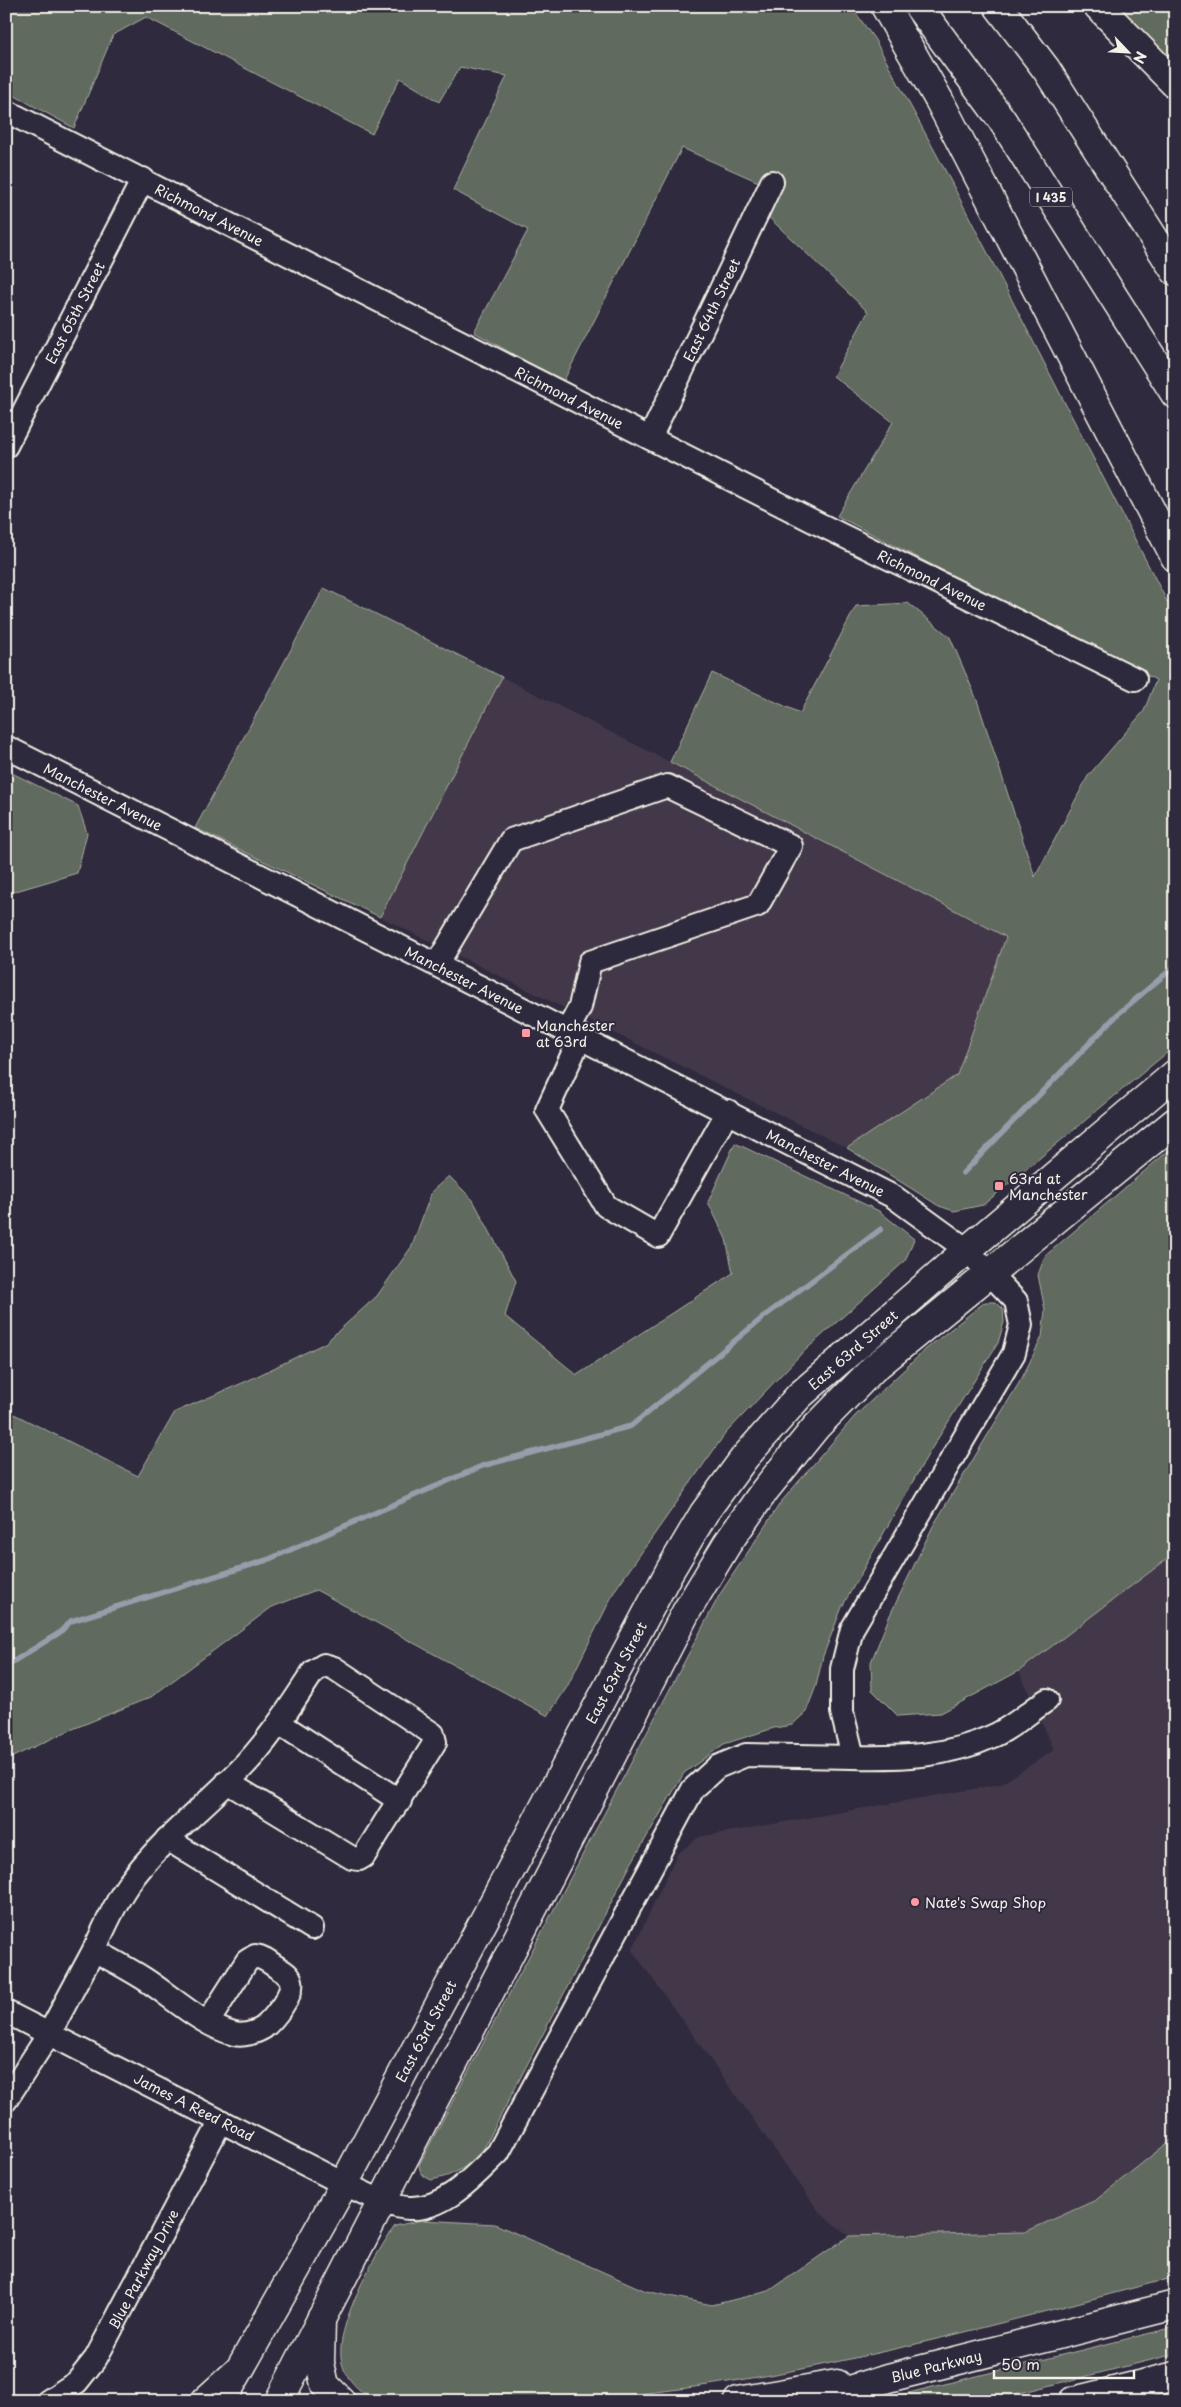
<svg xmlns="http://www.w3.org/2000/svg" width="1181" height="2407" font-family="'Playpen Sans',sans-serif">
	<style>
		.built { fill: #423848 }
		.green { fill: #616a5e; stroke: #aaaea3 }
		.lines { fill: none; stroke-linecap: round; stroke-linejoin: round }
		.stream { stroke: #959eaa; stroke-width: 5.5 }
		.minor-casing { stroke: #f4f1e8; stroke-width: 26 }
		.major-casing { stroke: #f4f1e8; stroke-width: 31 }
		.highway-casing { stroke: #f4f1e8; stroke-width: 31 }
		.minor { stroke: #2f2a3d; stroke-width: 22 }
		.major { stroke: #2f2a3d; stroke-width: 28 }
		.highway { stroke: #2f2a3d; stroke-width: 28 }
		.poi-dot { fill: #ff9aa2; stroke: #2f2a3d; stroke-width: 2 }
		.labels { text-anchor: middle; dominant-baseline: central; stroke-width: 4; stroke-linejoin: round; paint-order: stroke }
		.shield { fill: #2f2a3d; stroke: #b9b5b5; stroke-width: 1 }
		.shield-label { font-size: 12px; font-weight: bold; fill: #f4f1e8 }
		.street-label { font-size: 14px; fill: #f4f1e8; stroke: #2f2a3d }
		.poi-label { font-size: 14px; fill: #f4f1e8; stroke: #2f2a3d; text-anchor: start }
	</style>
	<rect width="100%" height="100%" fill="#2f2a3d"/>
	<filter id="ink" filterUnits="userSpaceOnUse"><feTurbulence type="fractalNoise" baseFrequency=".02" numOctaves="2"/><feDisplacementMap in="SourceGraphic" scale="10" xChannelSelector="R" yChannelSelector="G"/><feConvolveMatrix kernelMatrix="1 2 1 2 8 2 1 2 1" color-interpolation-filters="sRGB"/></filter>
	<g filter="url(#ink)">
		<g class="built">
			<polygon points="502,677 670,762 1007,937 957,1075 847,1148 380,917"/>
			<polygon points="1175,1553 1175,2137 1096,2200 1025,2232 849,2236 820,2213 632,1950 677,1854 699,1837 1001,1784 1054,1750 1019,1671"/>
		</g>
		<g class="green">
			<polygon points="6,6 851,6 875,40 945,170 1175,617 1175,1046 983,1205 954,1211 939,1206 847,1148 957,1075 1006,937 670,762 712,673 800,713 856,606 908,603 950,637 977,700 1035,877 1088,776 1144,711 1156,680 837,516 893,422 833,376 868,312 759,208 770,187 682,148 563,382 474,332 528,230 453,190 507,76 460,67 439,102 400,78 372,134 146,17 113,35 74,128 6,91"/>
			<polygon points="1118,6 1175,6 1175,65"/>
			<polygon points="324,588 502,677 380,917 195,828"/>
			<polygon points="6,770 78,806 87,833 77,873 6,894"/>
			<polygon points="735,1143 879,1211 914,1239 905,1261 800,1355 725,1434 615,1590 567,1687 548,1716 316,1590 272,1607 151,1697 68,1731 6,1760 6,1410 138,1476 175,1412 247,1381 325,1343 377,1296 412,1246 432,1191 449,1176 473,1200 516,1281 505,1316 577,1375 733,1273 726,1239 708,1202"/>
			<polygon points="1175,1145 1175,1553 1019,1671 941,1713 898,1716 872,1690 871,1662 890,1615 933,1526 1022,1378 1042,1337 1045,1310 1038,1275 1045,1256"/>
			<path d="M 985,1302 L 996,1302 L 1003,1309 L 1004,1322 L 998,1343 L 930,1451 L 842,1607 L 823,1656 L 816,1686 L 806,1712 L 792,1725 L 774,1728 L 724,1744 L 684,1773 L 631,1864 L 483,2150 C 468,2167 454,2176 431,2180 L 421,2174 L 419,2165 L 720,1594 L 781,1502 L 855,1416 L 926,1349 Z"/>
			<path d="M 1175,2137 L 1175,2277 C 1000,2323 827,2373 647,2393 C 556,2404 464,2401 373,2401 C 359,2390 346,2380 342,2363 C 333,2329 375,2254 395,2226 L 422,2220 L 495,2224 L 646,2291 L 712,2305 L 769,2291 L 849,2236 L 1025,2232 L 1096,2200 Z"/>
			<polygon points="1175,2327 1175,2354 988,2401 876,2401"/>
		</g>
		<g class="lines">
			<g class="stream">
				<polyline points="963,1173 1118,1014 1175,966"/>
				<polyline points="6,1666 59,1633 71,1621 267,1560 482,1466 631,1426 766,1315 881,1229"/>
			</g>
			<defs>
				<g id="minor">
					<path id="s1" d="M 6,111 L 817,523 L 1135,679"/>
					<path id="s2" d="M 650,438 L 772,182"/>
					<path id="s3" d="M 6,446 L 143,179"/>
					<path id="s4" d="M 6,747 L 894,1197 L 967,1250 L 1016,1301 L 1021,1325 L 1014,1353 L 852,1629 L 842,1669 L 842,1712 L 853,1757 L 746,1755 L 717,1767 L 693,1789 L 498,2153 C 474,2176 445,2210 409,2208 C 387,2207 364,2192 344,2184 L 6,2012"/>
					<polyline points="437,964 511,840 667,786 791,846 758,905 590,962 580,1007 568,1030"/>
					<polyline points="581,1036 547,1110 606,1206 658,1236 728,1111"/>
					<polyline points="279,1723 400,1801"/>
					<path d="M 853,1757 C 902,1758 947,1757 993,1736 C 1012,1728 1030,1711 1047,1700"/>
					<polyline points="167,1839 312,1928"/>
					<path d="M 94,1950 C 104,1929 114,1905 127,1886 C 158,1842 201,1810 238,1772 C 268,1742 290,1707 313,1672 L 324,1665 L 334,1668 L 433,1734 L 435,1742 L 364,1856 L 359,1859 L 352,1858 L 227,1782"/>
					<path d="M 6,2100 L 49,2034 L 94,1950 C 110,1959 127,1968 143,1978 C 173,1997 199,2024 234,2034 C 243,2036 255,2033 263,2028 C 273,2020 295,1993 291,1981 C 289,1973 280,1970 275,1966 C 268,1961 263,1957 255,1956 L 247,1961 L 208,2022"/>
					<path id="s5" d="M 48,2401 L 77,2382 L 96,2358 L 221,2121"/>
				</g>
				<g id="major">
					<path id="s6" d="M 227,2392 L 344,2184 L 669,1572 L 704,1513 L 745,1457 L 799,1396 L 967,1250 L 1175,1074"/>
					<polyline points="279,2401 686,1612 727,1544 765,1490 816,1427 874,1368 1175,1122"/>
				</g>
				<g id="highway">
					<polyline points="885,6 939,100 1175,557"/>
					<polyline points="918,6 1002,120 1175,394"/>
					<polyline points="998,6 1046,69 1175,271"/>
					<polyline points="1098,6 1175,84"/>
					<polyline points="321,2319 320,2363 325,2385 341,2401"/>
					<polyline points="205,2401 238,2371"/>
					<polyline points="738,2401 837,2384"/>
					<path id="s7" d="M 815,2401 L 888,2378 L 1175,2305"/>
					<polyline points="1073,2401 1175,2376"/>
				</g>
			</defs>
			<use href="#minor" class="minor-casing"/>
			<use href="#major" class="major-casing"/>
			<use href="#highway" class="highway-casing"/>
			<use href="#minor" class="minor"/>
			<use href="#major" class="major"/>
			<use href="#highway" class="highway"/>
		</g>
	</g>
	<g class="poi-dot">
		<rect x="521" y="1028" width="10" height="10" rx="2.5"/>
		<rect x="994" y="1181" width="10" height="10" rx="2.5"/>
		<circle cx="915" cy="1902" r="5"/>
	</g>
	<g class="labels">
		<rect class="shield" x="1030" y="187.5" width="42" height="19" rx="4"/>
		<g class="shield-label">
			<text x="1051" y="197">I 435</text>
		</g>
		<g class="street-label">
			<text stroke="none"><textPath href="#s1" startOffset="228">Richmond Avenue</textPath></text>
			<text stroke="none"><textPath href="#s2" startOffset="142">East 64th Street</textPath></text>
			<text stroke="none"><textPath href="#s3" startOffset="150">East 65th Street</textPath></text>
			<text stroke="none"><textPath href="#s1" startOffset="632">Richmond Avenue</textPath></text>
			<text stroke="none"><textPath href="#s1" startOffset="1038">Richmond Avenue</textPath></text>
			<text stroke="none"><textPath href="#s4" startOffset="109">Manchester Avenue</textPath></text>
			<text stroke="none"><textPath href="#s4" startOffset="514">Manchester Avenue</textPath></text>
			<text stroke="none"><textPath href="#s4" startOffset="919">Manchester Avenue</textPath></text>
			<text stroke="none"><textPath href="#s6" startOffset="1222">East 63rd Street</textPath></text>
			<text stroke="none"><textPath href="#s6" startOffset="818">East 63rd Street</textPath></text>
			<text stroke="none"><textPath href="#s6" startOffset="412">East 63rd Street</textPath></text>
			<text transform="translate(194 2107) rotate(27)">James A Reed Road</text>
			<text stroke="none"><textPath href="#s5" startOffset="166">Blue Parkway Drive</textPath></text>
			<text stroke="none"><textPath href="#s7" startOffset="126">Blue Parkway</textPath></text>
		</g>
		<g class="poi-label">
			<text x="536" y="1025">Manchester<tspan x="536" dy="16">at 63rd</tspan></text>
			<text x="1009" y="1178">63rd at<tspan x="1009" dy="16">Manchester</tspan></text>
			<text x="925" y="1902">Nate's Swap Shop</text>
		</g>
	</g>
	<rect width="1181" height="2407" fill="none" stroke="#2f2a3d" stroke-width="25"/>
	<rect x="12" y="12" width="1156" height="2382" fill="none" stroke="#f4f1e8" stroke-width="2" filter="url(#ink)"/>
	<g transform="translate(1128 52) rotate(115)" stroke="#2f2a3d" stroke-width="4" paint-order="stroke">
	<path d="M0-4L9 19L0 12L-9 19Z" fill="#f4f1e8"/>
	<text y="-8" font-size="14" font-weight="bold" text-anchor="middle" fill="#f4f1e8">N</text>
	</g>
	<path d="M994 2370v8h140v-8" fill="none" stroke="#f4f1e8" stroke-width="2.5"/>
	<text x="1001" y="2370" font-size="15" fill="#f4f1e8" stroke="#2f2a3d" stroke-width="4" paint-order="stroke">50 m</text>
</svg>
